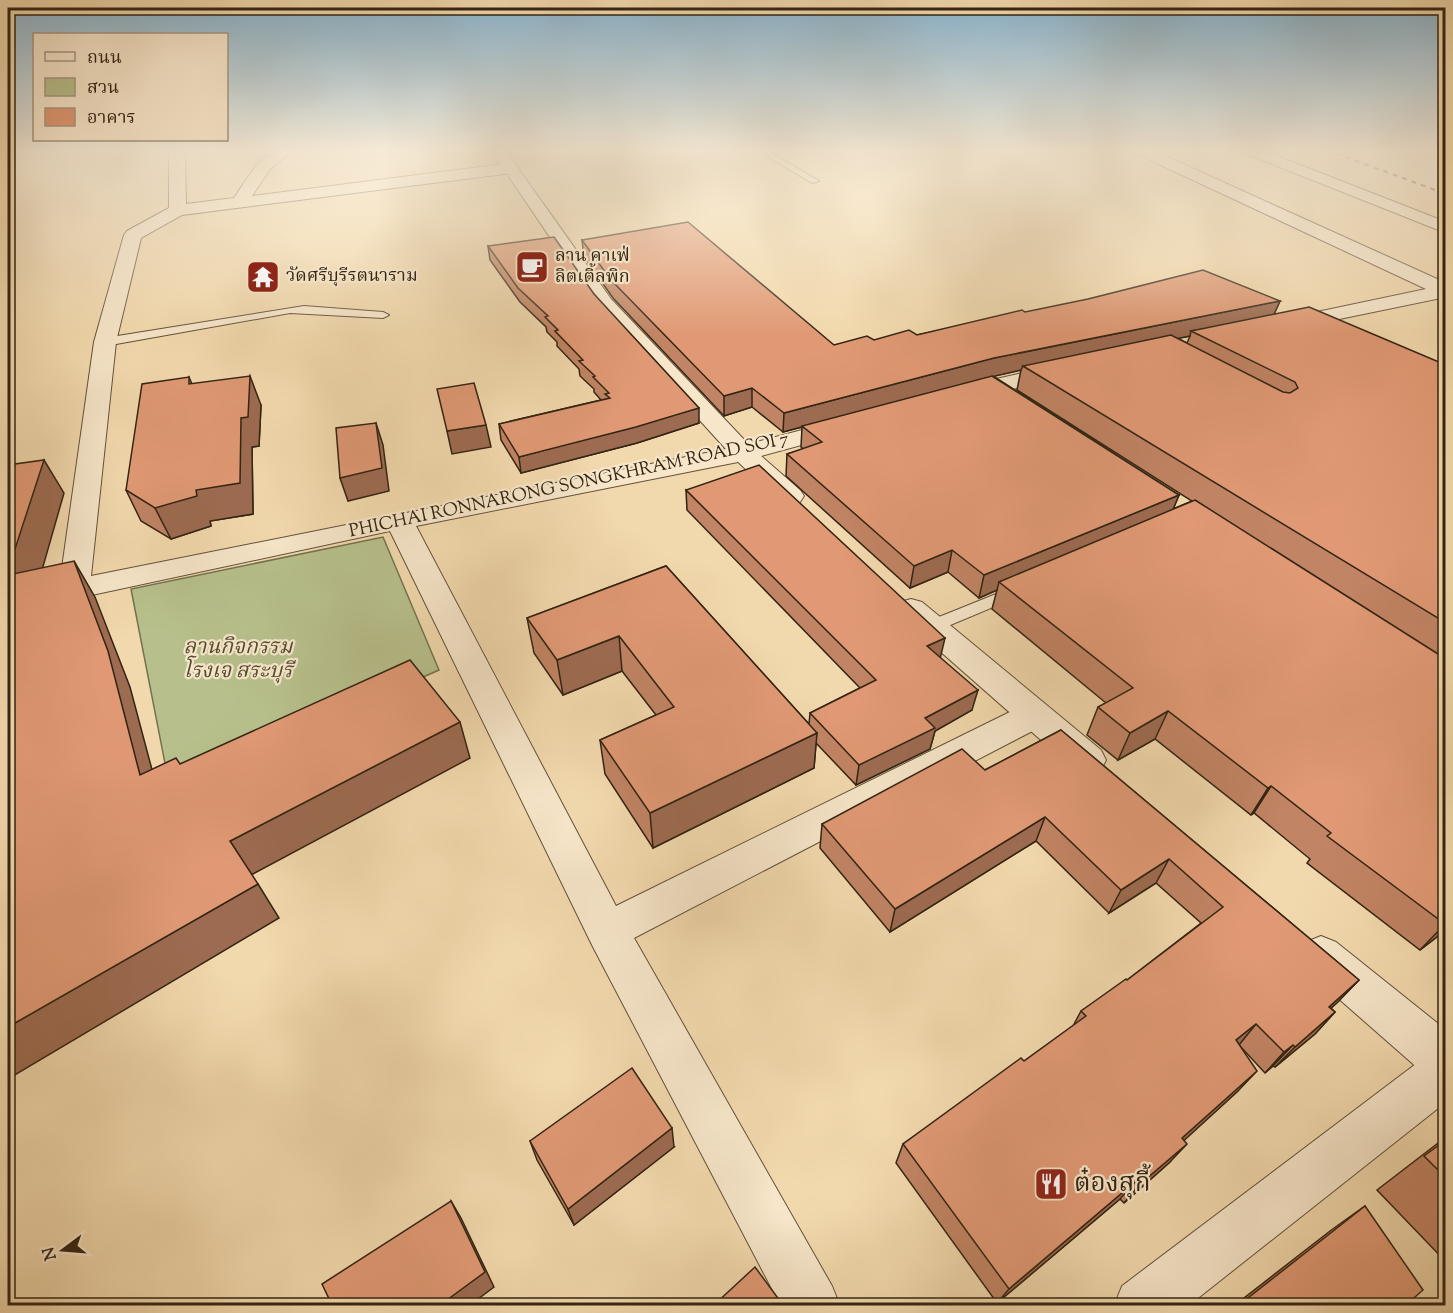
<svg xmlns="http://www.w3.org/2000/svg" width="1453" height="1313" font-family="'Sorts Mill Goudy','Noto Serif Thai',serif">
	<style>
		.green { fill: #b7c08c; stroke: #747250; stroke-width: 1.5 }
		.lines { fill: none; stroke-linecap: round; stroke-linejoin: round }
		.service-casing { stroke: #62513a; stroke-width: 2 }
		.minor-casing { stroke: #62513a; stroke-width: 2 }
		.tertiary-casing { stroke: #62513a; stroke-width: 2 }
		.service { fill: #f7e6ca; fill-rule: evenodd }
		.minor { fill: #f7e6ca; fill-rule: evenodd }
		.tertiary { fill: #f7e6ca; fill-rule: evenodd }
		.rail { stroke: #322413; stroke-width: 2; stroke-dasharray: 5 5; stroke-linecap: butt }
		.wall { fill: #c18464; stroke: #322413; stroke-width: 1.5; fill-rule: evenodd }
		.shaded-wall { fill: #9d6b51; stroke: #322413; stroke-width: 1.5 }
		.building { fill: #e09974; stroke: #322413; stroke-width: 1.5 }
		.labels { text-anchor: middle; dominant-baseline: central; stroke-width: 4.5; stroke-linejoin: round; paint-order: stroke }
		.far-poi-label { font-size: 18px; fill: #322413; stroke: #f7e6ca; text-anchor: start }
		.far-street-label { font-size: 18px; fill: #322413; stroke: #f7e6ca }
		.park-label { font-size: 21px; font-style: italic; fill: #534b31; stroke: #f7e6ca }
		.near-poi-label { font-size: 26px; fill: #322413; stroke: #f7e6ca; text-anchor: start }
	</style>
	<rect width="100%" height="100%" fill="#f2d9ad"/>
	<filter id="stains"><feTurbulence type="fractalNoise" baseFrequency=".00333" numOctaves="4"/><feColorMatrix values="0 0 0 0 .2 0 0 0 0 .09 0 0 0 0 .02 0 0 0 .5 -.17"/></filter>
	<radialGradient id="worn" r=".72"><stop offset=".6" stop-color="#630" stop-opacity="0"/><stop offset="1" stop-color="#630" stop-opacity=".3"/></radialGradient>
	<polygon class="green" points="383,537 439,670 170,789 131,589"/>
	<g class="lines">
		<defs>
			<g id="service">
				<polygon points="757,150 766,150 819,181 812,183"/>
				<polygon points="304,306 383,312 389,315 383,318 290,313 105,346 99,342 105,338"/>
				<polygon points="1016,586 1022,587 1024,591 1022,595 936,631 924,631 921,627 924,623"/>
			</g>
			<g id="minor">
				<path d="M 167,150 L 181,150 L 185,155 L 186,204 L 234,198 C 250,175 262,148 293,150 L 270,169 L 252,196 L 512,163 L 520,168 L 512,173 L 182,215 L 141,238 L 116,342 L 91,576 L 741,446 L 844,419 L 853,421 L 856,426 L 853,431 L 743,461 L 416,526 L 616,906 L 1022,706 L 1034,702 L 1046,706 L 1052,715 L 1046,724 L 634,938 L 832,1286 L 840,1306 L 781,1306 L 592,945 L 390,531 L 8,613 L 8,593 L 60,582 L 94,342 L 124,235 L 127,231 L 169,208 L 169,155 Z"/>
				<polygon points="1133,150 1152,150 1446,283 1446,297 1286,330 1279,328 1275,324 1279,320 1426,289 1135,153"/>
				<polygon points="1426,150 1446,150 1446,158 1428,153"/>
				<polygon points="1062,364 1070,366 1073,371 1070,376 960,401 952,399 948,394 952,389"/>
				<polygon points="1446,1047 1446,1102 1188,1306 1114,1306 1122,1286 1429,1054"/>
			</g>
			<g id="tertiary">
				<polygon points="491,150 505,150 611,299 752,448 800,490 804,496 800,502 790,504 780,502 734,458 597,307"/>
				<polygon points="1242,150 1262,150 1446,222 1446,233 1244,153"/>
				<polygon points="911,599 922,602 1101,750 1106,760 1101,770 1088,774 1075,770 900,616 895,609 900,602"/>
				<polygon points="1321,936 1336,942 1446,1030 1446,1084 1429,1078 1306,970 1299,956 1306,942"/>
			</g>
		</defs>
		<use href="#service" class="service-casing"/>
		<use href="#minor" class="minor-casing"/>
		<use href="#tertiary" class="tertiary-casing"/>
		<use href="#service" class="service"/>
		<use href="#minor" class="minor"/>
		<use href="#tertiary" class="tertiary"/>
		<polyline class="rail" points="1327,150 1446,194"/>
	</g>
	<g class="wall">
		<path d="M 582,240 L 834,345 L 917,335 L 1025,312 L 1280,301 L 1274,314 L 1446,365 L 1446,930 L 1420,950 L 1307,863 L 1310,859 L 1254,813 L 1251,815 L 1155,739 L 1118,760 L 1087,735 L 1098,707 L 1106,703 L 992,609 L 997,590 L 979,598 L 948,572 L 910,588 L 786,476 L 787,454 L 803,449 L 801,447 L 802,427 L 783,432 L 752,407 L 724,416 L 613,298 L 584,257 ZM 1190,336 L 1187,343 L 1177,338 ZM 1021,370 L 1017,390 L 1192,501 L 1173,509 L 1179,495 L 993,376 Z"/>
		<polygon points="488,246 594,294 699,423 637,443 521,473 501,440 499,424 601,400 594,392 594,389 580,376 579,369 557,346 557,342 547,332 546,327 520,302 490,260"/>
		<polygon points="189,377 192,384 261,405 259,446 252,447 253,514 210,521 211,526 171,539 141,521 126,490"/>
		<polygon points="686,490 940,657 972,710 935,731 930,749 856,785 816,743 814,768 653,848 605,774 600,740 656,715 622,671 563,695 534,653 527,618 666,566 809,724 810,713 860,688 687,510"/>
		<polygon points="1061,730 1359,980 1331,1008 1335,1012 1315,1034 1275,1067 1273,1066 1265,1073 1240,1046 1238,1091 1184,1140 1170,1162 1124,1203 1120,1199 997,1303 896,1163 903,1144 1024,1061 1073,1026 1081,1011 1127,980 1201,923 1156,883 1109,913 1036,841 890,932 820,848 822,824 985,770"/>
		<polygon points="1446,1137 1446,1262 1377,1190"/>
		<polygon points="530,1141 674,1147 574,1225 537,1160"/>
		<polygon points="1365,1206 1406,1305 1235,1305 1330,1231"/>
	</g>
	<g class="shaded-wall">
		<polygon points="1280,301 1272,319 1191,331 1190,336 1028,369 1023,366 1021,370 991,377 783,432 784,413 994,358"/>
		<polygon points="250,376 261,405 259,446 252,447 253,514 210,521 211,526 171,539 155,508 196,490 241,418"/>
		<polygon points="752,388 752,407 724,416 724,396"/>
		<polygon points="699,408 699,423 637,443 521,473 519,457"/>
		<polygon points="376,423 383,445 389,491 348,501 340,478"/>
		<polygon points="486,425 491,447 452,454 447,431"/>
		<polygon points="44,460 64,493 38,584 8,591 8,551"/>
		<polygon points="1179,495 1170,517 999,582 997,590 979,598 984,575"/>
		<polygon points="952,550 948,572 910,588 914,566"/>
		<polygon points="74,561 95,597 130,687 163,811 140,775"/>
		<polygon points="619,636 622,671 563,695 557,660"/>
		<polygon points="945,638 940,659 927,646"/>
		<polygon points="978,690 972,710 935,731 930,749 856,785 859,765 925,718"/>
		<polygon points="1168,711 1155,739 1118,760 1130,733"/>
		<polygon points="460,722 470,758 251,875 230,841"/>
		<polygon points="817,733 814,768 653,848 650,813"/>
		<polygon points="1271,786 1254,813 1251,815 1268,788"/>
		<polygon points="1045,817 1036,841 890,932 895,909"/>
		<polygon points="1169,859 1156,883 1109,913 1121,890"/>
		<polygon points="258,884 279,918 8,1079 8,1027"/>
		<polygon points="1445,924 1446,930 1420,950"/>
		<polygon points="1359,980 1338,1002 1309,1028 1329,1007"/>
		<polygon points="1335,1012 1315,1034 1275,1067 1295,1047"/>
		<polygon points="1256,1024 1239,1045 1236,1040"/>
		<polygon points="1293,1045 1273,1066 1265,1073 1284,1052"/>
		<polygon points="1257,1071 1238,1091 1166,1157 1182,1138"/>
		<polygon points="672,1128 674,1147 574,1225 568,1209"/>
		<polygon points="1187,1144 1170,1162 1124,1203 1139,1185"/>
		<polygon points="1136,1181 1120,1199 997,1303 1009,1289"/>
		<polygon points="451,1201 461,1218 494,1287 470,1305 440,1305"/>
	</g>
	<g class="building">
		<polygon points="688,222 834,345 867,336 874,340 909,330 917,335 1022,310 1025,312 1088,299 1203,270 1280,301 994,358 784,413 752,388 724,396 611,280 582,240"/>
		<polygon points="554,237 594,294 699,408 636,427 519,457 499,424 610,398 605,394 609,393 593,377 595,376 579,361 583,360 555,331 558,330 545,317 548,316 518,288 488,246"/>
		<polygon points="1309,307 1446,365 1446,461 1445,462 1446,462 1446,623 1023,366 1171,335 1283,392 1290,393 1298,388 1295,382 1191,331"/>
		<polygon points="250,376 248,417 241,418 240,483 196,490 197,496 155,508 126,490 142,384 189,377 189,384"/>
		<polygon points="992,376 1179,495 984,575 952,550 914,566 787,454 822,442 802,426"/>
		<polygon points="474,383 486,425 447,431 437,389"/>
		<polygon points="376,423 382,468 340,478 336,428"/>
		<polygon points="44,460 15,549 8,551 8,465"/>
		<polygon points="759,465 945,638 927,646 978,690 925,718 935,728 859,765 810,713 876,680 686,490"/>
		<polygon points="1195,500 1446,659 1445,924 1327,836 1331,833 1271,786 1268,788 1168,711 1130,733 1098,707 1133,688 999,582"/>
		<polygon points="74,561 108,651 140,775 176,758 180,764 410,660 460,722 230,841 258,884 8,1027 8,575"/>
		<polygon points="666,566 817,733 650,813 600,740 674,707 619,636 557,660 527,618"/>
		<polygon points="1061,730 1359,980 1329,1007 1335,1012 1295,1047 1293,1045 1284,1052 1256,1024 1236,1040 1257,1071 1182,1138 1187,1144 1139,1185 1136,1181 1009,1289 903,1144 1021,1058 1024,1061 1086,1016 1081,1011 1126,979 1127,980 1223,907 1169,859 1121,890 1045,817 895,909 822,824 962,749 985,770"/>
		<polygon points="632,1068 672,1128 568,1209 530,1141"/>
		<polygon points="1446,1140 1446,1178 1424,1156"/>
		<polygon points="451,1201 485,1272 440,1305 332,1305 322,1284"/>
		<polygon points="1365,1206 1423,1290 1406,1305 1239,1305"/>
		<polygon points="755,1267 783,1305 714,1305"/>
	</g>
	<linearGradient id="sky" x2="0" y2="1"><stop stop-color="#89b6d2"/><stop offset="0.45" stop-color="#f9eeda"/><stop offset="1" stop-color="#f9eeda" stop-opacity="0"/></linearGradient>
	<rect width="1453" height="334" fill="url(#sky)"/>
	<defs>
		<symbol id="cafe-square" viewBox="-11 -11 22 22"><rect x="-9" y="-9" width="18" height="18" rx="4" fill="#8f2418" stroke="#f7e6ca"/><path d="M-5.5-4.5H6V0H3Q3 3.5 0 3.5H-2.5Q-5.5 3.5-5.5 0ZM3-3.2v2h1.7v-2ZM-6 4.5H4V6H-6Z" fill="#fff"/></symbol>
		<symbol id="temple-square" viewBox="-11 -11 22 22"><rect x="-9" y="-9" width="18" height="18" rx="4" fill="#8f2418" stroke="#f7e6ca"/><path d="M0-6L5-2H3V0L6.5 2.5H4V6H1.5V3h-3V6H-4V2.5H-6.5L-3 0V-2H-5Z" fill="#fff"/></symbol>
		<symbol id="restaurant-square" viewBox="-11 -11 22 22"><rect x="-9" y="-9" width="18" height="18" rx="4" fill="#8f2418" stroke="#f7e6ca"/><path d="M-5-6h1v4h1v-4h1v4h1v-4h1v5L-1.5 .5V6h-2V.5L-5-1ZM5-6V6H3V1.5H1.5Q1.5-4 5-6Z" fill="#fff"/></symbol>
	</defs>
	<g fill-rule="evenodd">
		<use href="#cafe-square" x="513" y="248" width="38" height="38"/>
		<use href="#temple-square" x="244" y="258" width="38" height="38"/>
		<use href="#restaurant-square" x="1032" y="1165" width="38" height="38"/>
	</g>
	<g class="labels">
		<g class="far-poi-label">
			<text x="555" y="257">ลาน คาเฟ่<tspan x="555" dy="21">ลิตเติ้ลพิก</tspan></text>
			<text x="286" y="277">วัดศรีบุรีรตนาราม</text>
		</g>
		<g class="far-street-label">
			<text transform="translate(569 486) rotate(-12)">PHICHAI RONNARONG SONGKHRAM ROAD SOI 7</text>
		</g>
		<g class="park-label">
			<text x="238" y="648">ลานกิจกรรม<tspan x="238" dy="24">โรงเจ สระบุรี</tspan></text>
		</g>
		<g class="near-poi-label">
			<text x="1074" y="1184">ต๋องสุกี้</text>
		</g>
	</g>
	<rect width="1453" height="1313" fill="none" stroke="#f2d9ad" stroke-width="30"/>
	<rect x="9" y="9" width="1435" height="1295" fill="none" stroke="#322413" stroke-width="3"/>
	<rect x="15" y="15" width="1423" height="1283" fill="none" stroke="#322413" stroke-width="1.5"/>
	<rect x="33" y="33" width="195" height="108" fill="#f7e6ca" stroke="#a89881" stroke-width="1.5"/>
	<rect x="45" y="52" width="30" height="9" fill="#f7e6ca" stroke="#a89881" stroke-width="1.5"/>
	<text x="87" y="63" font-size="18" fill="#322413">ถนน</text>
	<rect x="45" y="78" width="30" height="18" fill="#b7c08c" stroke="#a89881" stroke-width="1.5"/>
	<text x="87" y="93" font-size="18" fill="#322413">สวน</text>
	<rect x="45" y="108" width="30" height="18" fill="#e09974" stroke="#a89881" stroke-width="1.5"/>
	<text x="87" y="123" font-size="18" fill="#322413">อาคาร</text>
	<g transform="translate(63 1250) rotate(254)" stroke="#f7e6ca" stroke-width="4.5" paint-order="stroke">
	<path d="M0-4.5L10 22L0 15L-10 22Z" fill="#322413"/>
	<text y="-9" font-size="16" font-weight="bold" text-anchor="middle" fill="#322413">N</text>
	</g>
	<rect width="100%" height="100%" filter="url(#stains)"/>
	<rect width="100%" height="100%" fill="url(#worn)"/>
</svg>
